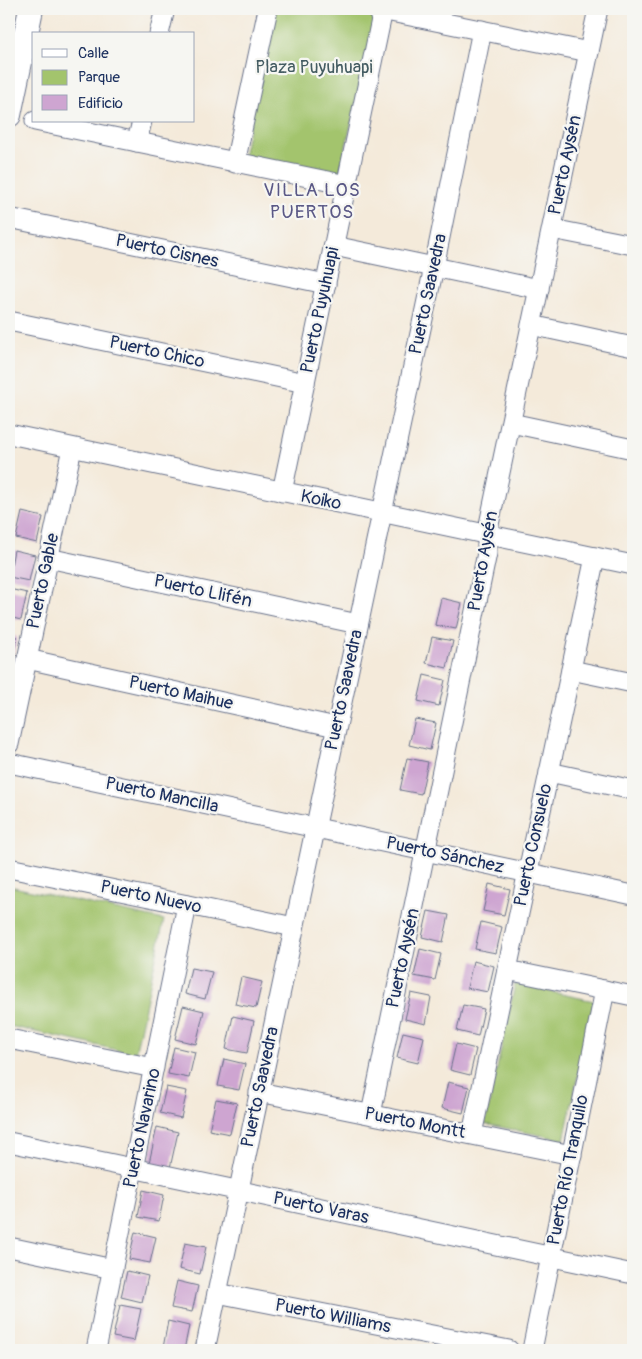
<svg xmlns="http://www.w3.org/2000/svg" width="642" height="1359" font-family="Pangolin,sans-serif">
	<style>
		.green { fill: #a3c46d; stroke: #5f7a66 }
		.building { fill: #cea5d1 }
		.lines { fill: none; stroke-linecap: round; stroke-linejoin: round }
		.minor-casing { stroke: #677089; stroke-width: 21 }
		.tertiary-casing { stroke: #677089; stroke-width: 26 }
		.minor { stroke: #fff; stroke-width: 19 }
		.tertiary { stroke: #fff; stroke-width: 24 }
		.labels { text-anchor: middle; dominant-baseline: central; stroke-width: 4.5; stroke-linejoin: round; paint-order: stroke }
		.park-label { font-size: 18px; fill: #445c62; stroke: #f6f6f2 }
		.street-label { font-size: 18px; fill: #1b2f5e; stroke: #f6f6f2 }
		.neighbourhood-label { font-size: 19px; letter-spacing: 1px; fill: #5a5886; stroke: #f6f6f2 }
	</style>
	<rect width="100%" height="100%" fill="#f6f6f2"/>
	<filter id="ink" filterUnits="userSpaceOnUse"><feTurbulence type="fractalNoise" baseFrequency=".02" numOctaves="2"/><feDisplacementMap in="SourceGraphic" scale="10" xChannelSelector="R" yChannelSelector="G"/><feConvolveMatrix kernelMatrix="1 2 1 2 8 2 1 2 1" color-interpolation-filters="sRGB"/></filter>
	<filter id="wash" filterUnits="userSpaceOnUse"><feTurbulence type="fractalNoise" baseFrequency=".0096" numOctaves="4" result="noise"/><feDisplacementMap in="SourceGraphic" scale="20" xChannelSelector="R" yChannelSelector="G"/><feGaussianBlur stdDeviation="1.12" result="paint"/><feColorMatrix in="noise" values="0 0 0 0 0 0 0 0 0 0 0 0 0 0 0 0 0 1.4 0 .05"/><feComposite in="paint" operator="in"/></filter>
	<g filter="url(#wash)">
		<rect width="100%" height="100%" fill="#f4eada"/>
		<g class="green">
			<polygon points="275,9 348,9 370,13 375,23 339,176 243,156"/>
			<polygon points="9,886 164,920 135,1054 9,1026"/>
			<polygon points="515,984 594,1001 564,1140 485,1124"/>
		</g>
		<g id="blocks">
			<g class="building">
				<polygon points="22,512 43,517 37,543 16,538"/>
				<polygon points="14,550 35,555 29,581 9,577"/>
				<polygon points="9,589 27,593 21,620 9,617"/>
				<polygon points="441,598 462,603 456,629 435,625"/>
				<polygon points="9,635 17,637 11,663 9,662"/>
				<polygon points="432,637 453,641 447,668 426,663"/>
				<polygon points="424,675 445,680 439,706 418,701"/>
				<polygon points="415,719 436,723 430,750 409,745"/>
				<polygon points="407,758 428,762 421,794 400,790"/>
				<polygon points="489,884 510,889 504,915 483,911"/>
				<polygon points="428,911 449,915 443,942 422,937"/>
				<polygon points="481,922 502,927 496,953 475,949"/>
				<polygon points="420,949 441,954 435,980 414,976"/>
				<polygon points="473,961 494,966 488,992 467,988"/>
				<polygon points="191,968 212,972 205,999 185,994"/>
				<polygon points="241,977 262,982 256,1008 235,1004"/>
				<polygon points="411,993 431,997 426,1024 405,1019"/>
				<polygon points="463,1005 484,1009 478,1036 457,1031"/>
				<polygon points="183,1006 204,1011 196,1044 175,1039"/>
				<polygon points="233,1016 254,1021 247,1053 226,1049"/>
				<polygon points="403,1032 424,1037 418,1063 397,1058"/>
				<polygon points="456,1044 476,1049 470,1075 450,1070"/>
				<polygon points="174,1047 195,1052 189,1078 168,1074"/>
				<polygon points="224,1059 245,1064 239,1090 218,1086"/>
				<polygon points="448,1082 469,1087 463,1113 442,1108"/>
				<polygon points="166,1087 187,1091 181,1118 160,1113"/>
				<polygon points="216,1099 237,1103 230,1134 209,1130"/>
				<polygon points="157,1127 178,1132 170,1168 149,1163"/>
				<polygon points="143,1190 164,1195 159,1221 138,1217"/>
				<polygon points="135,1232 156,1237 150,1263 129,1259"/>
				<polygon points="185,1243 206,1247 200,1274 179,1269"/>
				<polygon points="127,1271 148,1276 142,1302 121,1297"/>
				<polygon points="177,1281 198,1286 192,1312 171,1308"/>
				<polygon points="120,1305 141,1309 134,1341 113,1337"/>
				<polygon points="168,1321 189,1326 184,1350 163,1348"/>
			</g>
		</g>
	</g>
	<g filter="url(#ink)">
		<use href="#blocks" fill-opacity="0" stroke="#677089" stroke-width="1"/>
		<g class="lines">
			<defs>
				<g id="minor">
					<polyline points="376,9 589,52"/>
					<polyline points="159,34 165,9"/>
					<polyline points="35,121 347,185"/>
					<polyline points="137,142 142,121"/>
					<polyline points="235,163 268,9"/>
					<polyline points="9,218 326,284"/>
					<polyline points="552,229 633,245"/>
					<polyline points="334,246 539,289"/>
					<polyline points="9,321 305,383"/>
					<polyline points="531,325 633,347"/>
					<polyline points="511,423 633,449"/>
					<polyline points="9,434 633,565"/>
					<polyline points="282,492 383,10"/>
					<polyline points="48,558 358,624"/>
					<polyline points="27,659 336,727"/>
					<polyline points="571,670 633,683"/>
					<polyline points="9,744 72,448"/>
					<polyline points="9,763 633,895"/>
					<polyline points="549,772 633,790"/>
					<polyline points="9,868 294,927"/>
					<polyline points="507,970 633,996"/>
					<polyline points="9,1039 154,1068"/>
					<polyline points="259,1092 572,1155"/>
					<polyline points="371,1114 487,553 487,534 598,9"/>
					<polyline points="472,1134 595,557"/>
					<polyline points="9,1142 633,1274"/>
					<polyline points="9,1247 113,1269"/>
					<polyline points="217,1293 509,1350"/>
					<polyline points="96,1350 187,905"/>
					<polyline points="205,1350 434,267 482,30"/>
					<polyline points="532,1350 605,990"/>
				</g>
				<polyline id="tertiary" points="9,115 31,9"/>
			</defs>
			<use href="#minor" class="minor-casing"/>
			<use href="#tertiary" class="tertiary-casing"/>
			<use href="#minor" class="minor"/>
			<use href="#tertiary" class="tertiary"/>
		</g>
	</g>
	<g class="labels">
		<g class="park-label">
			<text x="314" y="67">Plaza Puyuhuapi</text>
		</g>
		<g class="street-label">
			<text transform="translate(565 165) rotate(-78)">Puerto Aysén</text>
			<text transform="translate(167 251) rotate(12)">Puerto Cisnes</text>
			<text transform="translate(428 294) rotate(-78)">Puerto Saavedra</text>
			<text transform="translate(320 310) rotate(-78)">Puerto Puyuhuapi</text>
			<text transform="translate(157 352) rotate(12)">Puerto Chico</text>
			<text transform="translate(321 500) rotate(12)">Koiko</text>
			<text transform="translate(483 561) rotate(-80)">Puerto Aysén</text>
			<text transform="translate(43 581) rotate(-78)">Puerto Gable</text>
			<text transform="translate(203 591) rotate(12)">Puerto Llifén</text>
			<text transform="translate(344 690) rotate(-78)">Puerto Saavedra</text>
			<text transform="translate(181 693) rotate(12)">Puerto Maihue</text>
			<text transform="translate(162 795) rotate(12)">Puerto Mancilla</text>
			<text transform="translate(533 845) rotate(-78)">Puerto Consuelo</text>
			<text transform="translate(445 855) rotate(12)">Puerto Sánchez</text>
			<text transform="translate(151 897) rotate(12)">Puerto Nuevo</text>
			<text transform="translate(403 958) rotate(-78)">Puerto Aysén</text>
			<text transform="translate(260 1087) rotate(-78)">Puerto Saavedra</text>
			<text transform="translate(415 1123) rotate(11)">Puerto Montt</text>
			<text transform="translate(142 1128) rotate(-78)">Puerto Navarino</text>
			<text transform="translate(568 1170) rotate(-79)">Puerto Río Tranquilo</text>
			<text transform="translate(321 1208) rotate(12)">Puerto Varas</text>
			<text transform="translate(333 1316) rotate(11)">Puerto Williams</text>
		</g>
		<g class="neighbourhood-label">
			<text x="312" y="190">VILLA LOS<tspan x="312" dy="22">PUERTOS</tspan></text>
		</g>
	</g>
	<rect width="642" height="1359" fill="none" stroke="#f6f6f2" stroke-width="30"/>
	<rect x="32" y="32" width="162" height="90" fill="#f6f6f2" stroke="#9ea6b7"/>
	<rect x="42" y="49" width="25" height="8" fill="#ffffff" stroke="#9ea6b7"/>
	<text x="78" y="58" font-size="15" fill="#1b2f5e">Calle</text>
	<rect x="42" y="70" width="25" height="15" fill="#a3c46d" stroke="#9ea6b7"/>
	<text x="78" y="82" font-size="15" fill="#1b2f5e">Parque</text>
	<rect x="42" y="95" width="25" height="15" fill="#cea5d1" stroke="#9ea6b7"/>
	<text x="78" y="108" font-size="15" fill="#1b2f5e">Edificio</text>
</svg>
